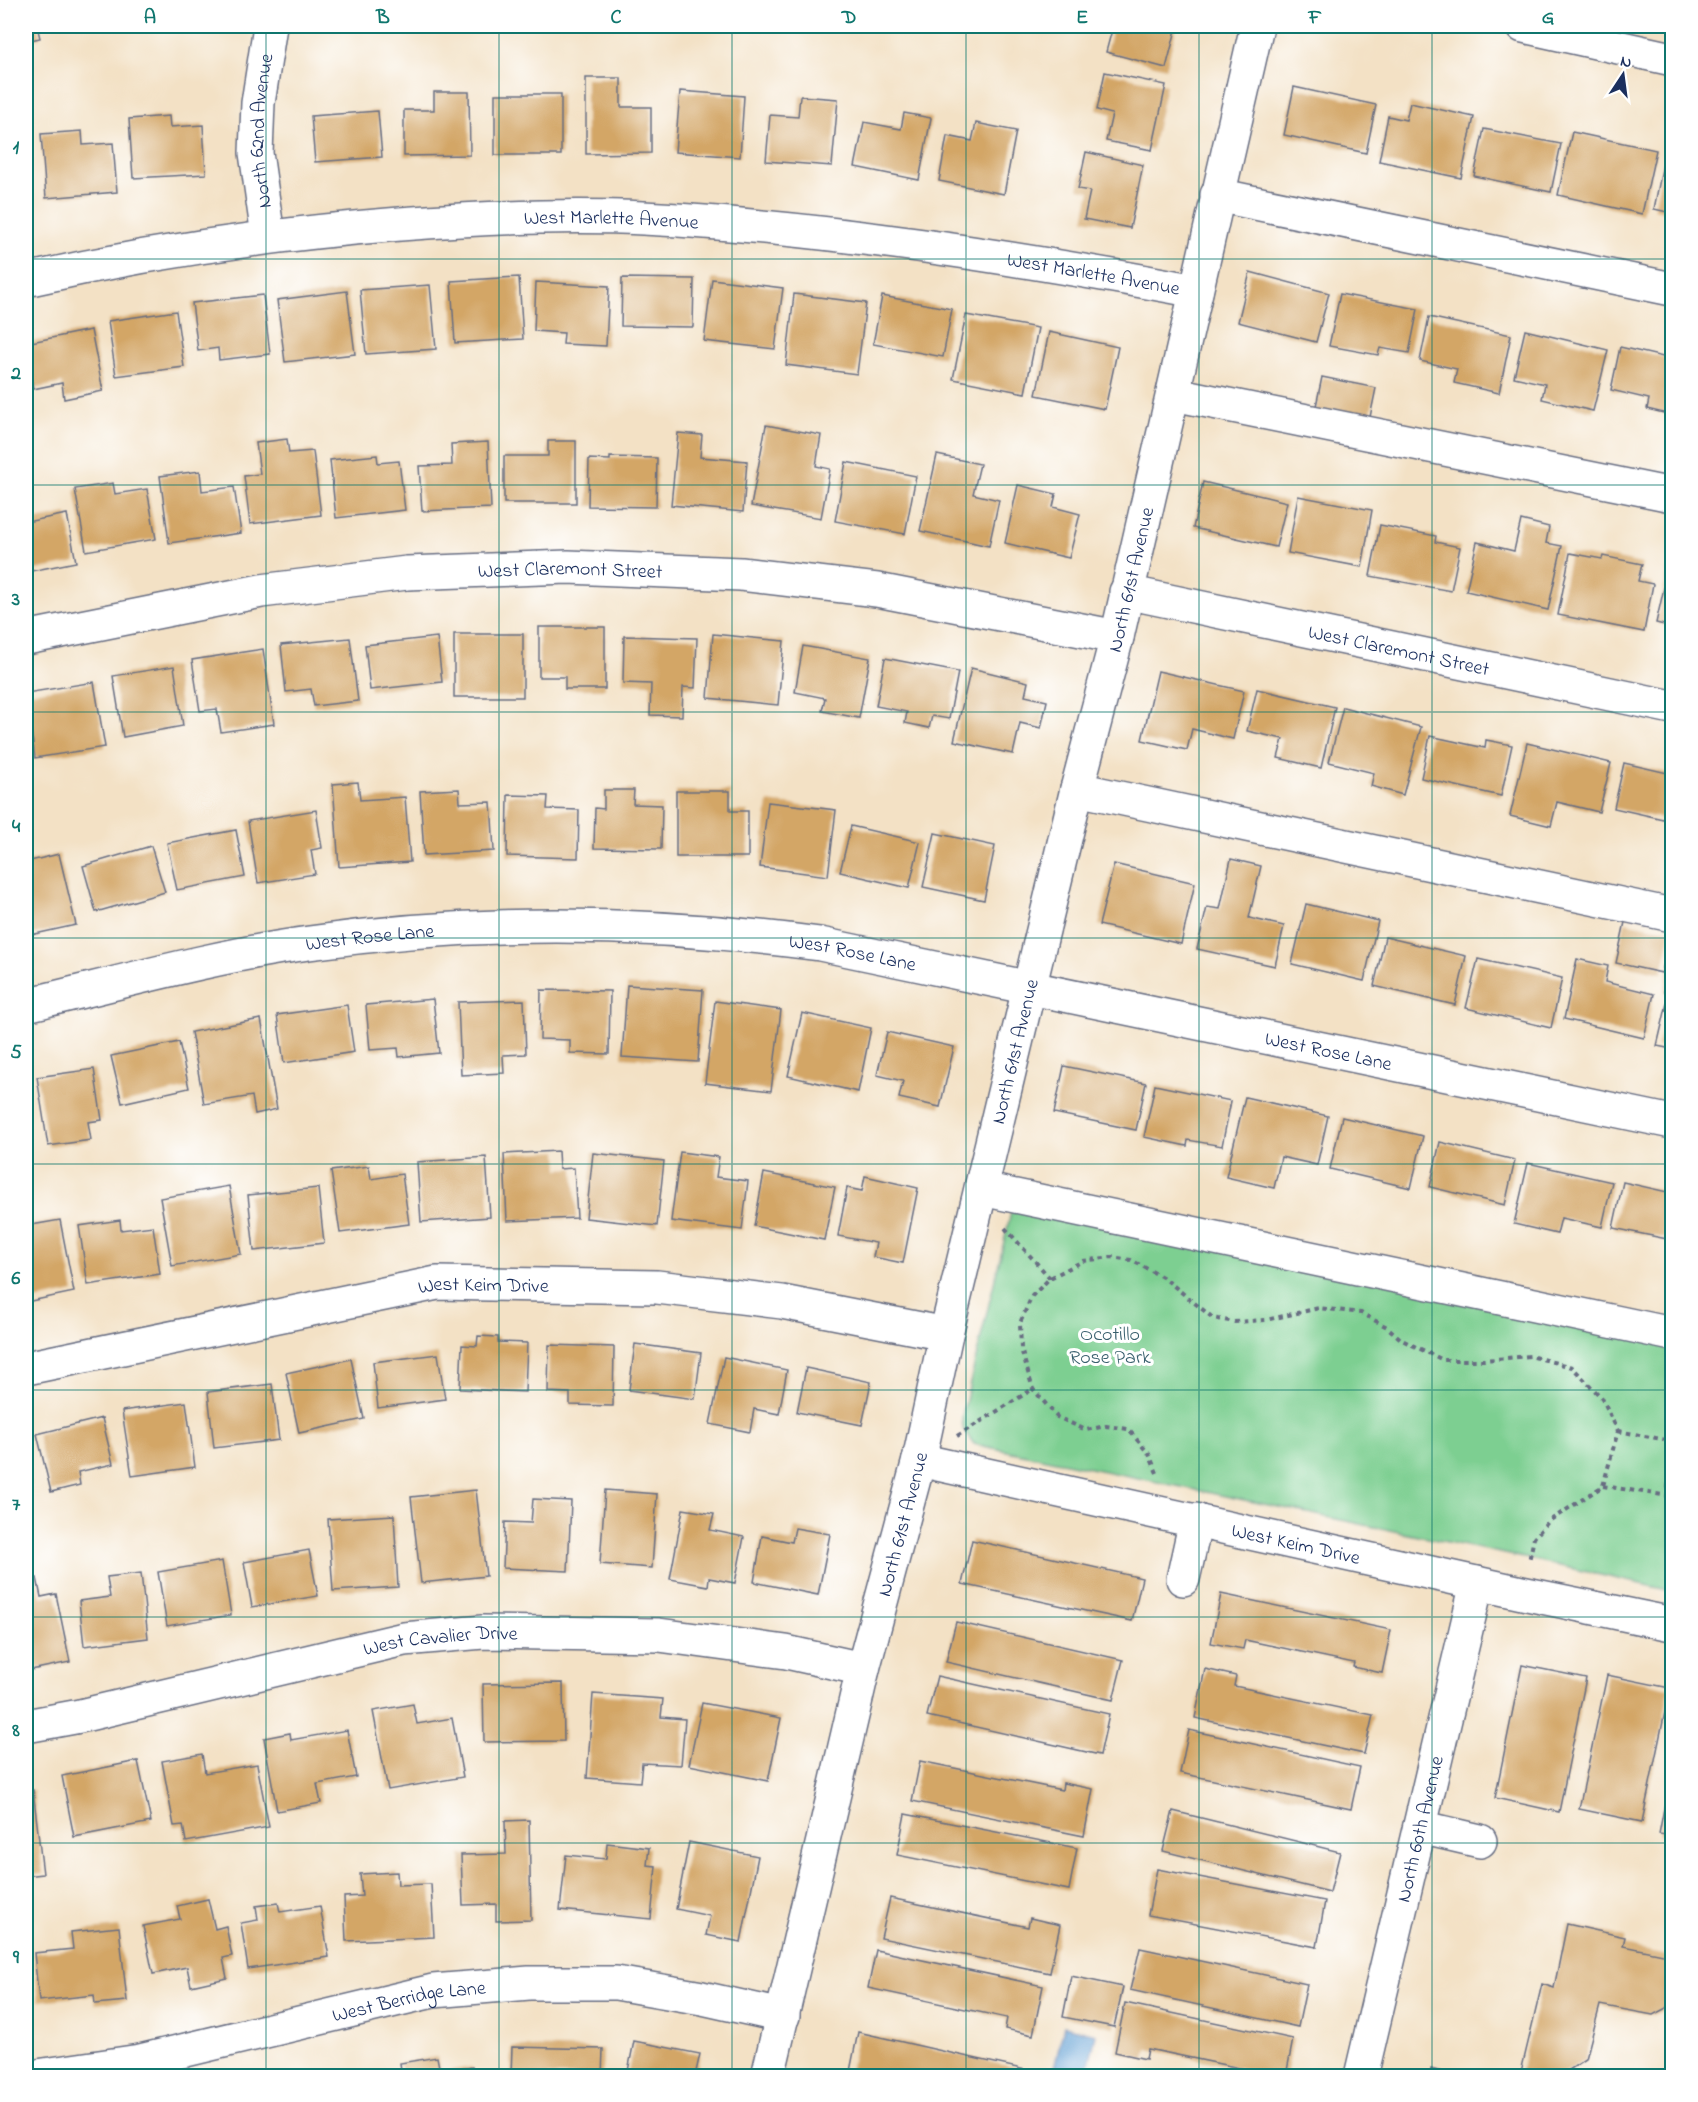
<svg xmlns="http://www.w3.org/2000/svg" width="1698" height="2102" font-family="'Indie Flower',sans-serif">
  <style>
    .green { fill: #7dcf91; stroke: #4c7f78; stroke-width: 1.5 }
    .water { fill: #619fd2; stroke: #3e6798; stroke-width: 1.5 }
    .building { fill: #d3a666 }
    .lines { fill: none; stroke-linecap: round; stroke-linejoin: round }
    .minor-casing { stroke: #676d82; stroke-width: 36 }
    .path { stroke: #676d82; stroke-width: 4; stroke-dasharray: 4.5 4.5; stroke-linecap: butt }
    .minor { stroke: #fff; stroke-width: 33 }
    .grid { fill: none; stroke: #0f766e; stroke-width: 1.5; stroke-opacity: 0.55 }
    .labels { text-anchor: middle; stroke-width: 6; stroke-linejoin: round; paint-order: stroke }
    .street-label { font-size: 20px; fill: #1b2f5e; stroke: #fff }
    .park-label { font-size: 20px; fill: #385f6d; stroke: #fff }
    .neatline { fill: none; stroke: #0f766e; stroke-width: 2 }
    .grid-label { font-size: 20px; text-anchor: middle; font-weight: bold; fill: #0f766e }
  </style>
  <rect width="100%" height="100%" fill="#fff"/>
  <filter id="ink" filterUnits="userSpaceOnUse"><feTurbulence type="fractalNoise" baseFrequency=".0167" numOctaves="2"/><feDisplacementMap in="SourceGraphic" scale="12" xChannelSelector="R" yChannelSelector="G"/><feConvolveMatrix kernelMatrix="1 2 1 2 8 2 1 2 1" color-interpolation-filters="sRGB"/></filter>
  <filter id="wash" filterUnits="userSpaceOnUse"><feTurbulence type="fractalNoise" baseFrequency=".008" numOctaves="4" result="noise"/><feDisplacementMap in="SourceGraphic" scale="24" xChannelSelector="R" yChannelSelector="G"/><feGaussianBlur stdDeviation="1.35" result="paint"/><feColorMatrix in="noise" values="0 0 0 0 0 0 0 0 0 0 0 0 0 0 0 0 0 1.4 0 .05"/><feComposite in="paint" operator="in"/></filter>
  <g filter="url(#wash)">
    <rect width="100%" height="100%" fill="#f3e1c5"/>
    <!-- green -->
    <path class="green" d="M1015,1196L1672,1334V1591L1529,1559L974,1444L963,1429L962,1416Z"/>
    <!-- water -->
    <path class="water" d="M1064,2026L1096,2034L1086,2076H1052Z"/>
    <g id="blocks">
      <!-- building -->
      <path class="building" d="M26,26H37L40,38L26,41Z
        M1113,26H1177L1166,68L1106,52Z
        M1105,72L1166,85L1152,150L1106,141L1112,114L1097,110Z
        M586,78H621V107H651V153L586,154Z
        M1294,87L1376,105L1366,153L1284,135Z
        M680,91L744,96L740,157L675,152Z
        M434,92H469L470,155L404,156V110H434Z
        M495,94H561V155H495Z
        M800,96L838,99L832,166L766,161L770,115L798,117Z
        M1410,103L1474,117L1461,178L1379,161L1388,116L1406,120Z
        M378,111L382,157L315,162L311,116Z
        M904,113L931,118L919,180L855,167L864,122L901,129Z
        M169,116L170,127L203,125L206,174L133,178L129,119Z
        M976,123L1016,131L1004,194L939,181L947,136L972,141Z
        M1484,129L1561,144L1551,192L1474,176Z
        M82,131L83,145L113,143L117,192L46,198L41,134Z
        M1572,132L1656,150L1642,214L1558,195Z
        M1086,152L1143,165L1130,228L1084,219L1090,191L1078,189Z
        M26,160L34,205L26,206Z
        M1663,164L1672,166V213L1654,209Z
        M1250,272L1329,293L1316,342L1238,322Z
        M519,277L523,339L455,343L451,281Z
        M622,278L694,279L693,327L621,326Z
        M712,279L783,288L775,349L704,341Z
        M536,282L609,286L606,346L563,344L564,333L534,331Z
        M430,285L436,349L366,354L360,290Z
        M347,291L355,354L285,362L277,300Z
        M794,294L866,303L857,374L786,365Z
        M1340,294L1418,309L1409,353L1380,348L1378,355L1329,346Z
        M263,295L270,354L219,360L218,348L198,351L192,303Z
        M882,296L952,309L943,357L873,344Z
        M176,311L184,367L116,376L108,321Z
        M966,315L1038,328L1025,393L953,379Z
        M1429,317L1511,335L1499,393L1454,383L1457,369L1420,361Z
        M91,330L103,391L64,399L62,383L33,389L26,343Z
        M1525,330L1608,350L1593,411L1542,399L1545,384L1514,377Z
        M1049,332L1118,347L1105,409L1036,395Z
        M1620,347L1672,359V415L1647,409L1649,399L1611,390Z
        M1322,377L1376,388L1369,422L1315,411Z
        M766,425L821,435L816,466L830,469L821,518L751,506Z
        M678,433L702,435L700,457L747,461L743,512L671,505Z
        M287,439L289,453L313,451L321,515L250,524L244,476L260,474L256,443Z
        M548,441H576V503H504V456H548Z
        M488,442L491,508L422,511L419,466L452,465L451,444Z
        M377,455L378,463L399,461L405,510L336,518L330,460Z
        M937,455L980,464L973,494L999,500L989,546L920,531Z
        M610,457L657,458L656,507L588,506L589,459L610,460Z
        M846,462L916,476L905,534L835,521Z
        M200,471L202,491L234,487L241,533L169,543L160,476Z
        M1203,482L1287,502L1276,547L1193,528Z
        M113,483L115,494L147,489L156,539L86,551L75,489Z
        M1018,485L1056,494L1053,507L1080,514L1069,558L1005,543Z
        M1298,496L1372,510L1362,567L1288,553Z
        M67,514L76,562L26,572V522Z
        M1521,520L1549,527L1546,543L1562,546L1548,610L1466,591L1477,542L1514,551Z
        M1380,525L1436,536L1435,542L1460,547L1451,591L1370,576Z
        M1570,553L1602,559L1603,556L1642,564L1638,581L1653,584L1644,632L1558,615Z
        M1669,566L1672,567V627L1656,623Z
        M539,627H605V689H565V677H539Z
        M454,634H523V697H454Z
        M713,634L784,641L778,705L708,698Z
        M624,636L697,638L695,688L683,687L682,716L650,715L651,684L623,683Z
        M437,637L442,682L370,690L365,645Z
        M350,638L358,701L314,706L311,689L286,692L281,645Z
        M803,646L870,658L859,718L822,711L825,698L795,692Z
        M263,649L274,724L221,732L217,709L200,711L192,660Z
        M885,658L958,672L949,719L932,716L929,728L905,723L907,712L876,706Z
        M174,666L183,726L123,737L113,676Z
        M971,668L1028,682L1025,696L1047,701L1041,728L1020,723L1013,754L954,741Z
        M1158,671L1244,691L1233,739L1192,729L1187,750L1142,740Z
        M94,682L105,747L35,758L26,693Z
        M1257,689L1335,707L1321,768L1278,758L1283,739L1247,731Z
        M1343,707L1421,727L1403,795L1371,786L1374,773L1329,762Z
        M1430,736L1485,748L1486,740L1512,745L1501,796L1421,778Z
        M1527,743L1611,763L1599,812L1557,802L1551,826L1510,816Z
        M1624,763L1672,774V821L1614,808Z
        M358,782L360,800L405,797L410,862L339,867L333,784Z
        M459,789L460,803L491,802L494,851L424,855L420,791Z
        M604,790H634L633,804L662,805L661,849L594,848L595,808L604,809Z
        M676,791H730V811H748V857H676Z
        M508,795L548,796L547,809L579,810L578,858L507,856Z
        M768,802L836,810L828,876L760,867Z
        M316,810L322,848L311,850L315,874L258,883L248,821Z
        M851,826L920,842L909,888L840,872Z
        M236,830L245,877L177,890L167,843Z
        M935,833L995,846L984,900L923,887Z
        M151,846L165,892L96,912L83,866Z
        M59,854L76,925L26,936V862Z
        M1231,859L1261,866L1249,918L1284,926L1275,966L1197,949L1207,907L1220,909Z
        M1114,864L1195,883L1181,944L1099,925Z
        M1306,904L1378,921L1364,981L1292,964Z
        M1625,922L1671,931L1662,973L1616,963Z
        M1385,937L1466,956L1455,1005L1374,986Z
        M1672,956V994L1664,992Z
        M1478,959L1562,978L1551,1028L1466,1008Z
        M1577,959L1608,966L1605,982L1654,994L1644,1038L1564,1019Z
        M627,985L703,990L698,1062L622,1057Z
        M541,990L610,991L609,1054L570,1053V1040L540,1039Z
        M433,999L439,1053L399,1057L398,1048L370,1050L366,1005Z
        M1668,999L1672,1000V1049L1657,1046Z
        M524,1000L526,1054L503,1055L504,1073L461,1075L458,1002Z
        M715,1001L781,1010L771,1091L705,1083Z
        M347,1005L354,1052L284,1063L277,1015Z
        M802,1013L871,1028L858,1092L788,1076Z
        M261,1019L277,1109L255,1114L252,1096L204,1104L191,1032Z
        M887,1032L954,1047L940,1107L899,1098L903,1081L877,1075Z
        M179,1042L189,1088L122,1103L111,1056Z
        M1064,1066L1146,1083L1136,1130L1054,1113Z
        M94,1069L102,1120L88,1122L91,1140L48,1146L37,1077Z
        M1155,1085L1231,1101L1222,1146L1188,1140L1187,1146L1144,1137Z
        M1245,1097L1328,1116L1317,1165L1281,1157L1274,1188L1226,1177Z
        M1342,1117L1423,1136L1411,1188L1330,1169Z
        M1440,1142L1515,1160L1505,1205L1430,1187Z
        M558,1151L559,1169L574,1168L577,1218L507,1221L504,1154Z
        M680,1152L719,1157L716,1177L748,1181L742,1230L671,1221Z
        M593,1153L664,1161L657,1226L586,1218Z
        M486,1157L490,1217L421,1222L417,1162Z
        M1528,1163L1612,1182L1602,1227L1561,1218L1557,1234L1514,1224Z
        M369,1166L371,1179L402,1174L409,1224L340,1233L331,1171Z
        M764,1173L835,1187L824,1240L754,1226Z
        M865,1176L918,1188L903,1263L873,1257L876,1243L838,1236L847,1188L862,1191Z
        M1623,1182L1672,1193V1240L1613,1228Z
        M229,1186L241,1254L172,1266L160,1198Z
        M318,1188L324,1243L254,1251L248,1195Z
        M60,1220L74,1292L26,1302V1226Z
        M120,1220L121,1230L153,1226L160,1274L88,1285L79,1226Z
        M478,1336L498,1337V1342L527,1343L525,1392L460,1389L462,1345L477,1346Z
        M635,1344L701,1353L695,1399L629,1390Z
        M549,1345L614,1347L613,1406L570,1405V1393L548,1392Z
        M438,1354L445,1399L378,1408L373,1362Z
        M724,1357L787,1370L779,1414L754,1409L750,1432L710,1424Z
        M351,1359L364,1419L299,1433L286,1373Z
        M806,1368L871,1382L862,1425L797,1412Z
        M272,1384L279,1440L214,1448L208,1392Z
        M186,1402L195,1467L132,1476L122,1411Z
        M102,1418L113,1464L78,1472L80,1485L51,1492L37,1434Z
        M476,1490L486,1576L421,1583L411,1497Z
        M605,1490L657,1494L652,1568L600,1564Z
        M533,1499L571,1501L568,1571L503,1568L505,1522L531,1523Z
        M683,1509L714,1514L710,1530L744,1537L735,1583L709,1578L708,1586L670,1579Z
        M394,1515L398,1587L333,1591L328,1519Z
        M795,1528L830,1534L818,1595L754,1582L762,1536L792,1542Z
        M972,1540L1142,1578L1132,1621L962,1584Z
        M309,1550L318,1596L252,1607L244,1562Z
        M222,1561L231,1615L167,1626L158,1572Z
        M141,1573L148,1638L84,1646L79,1601L110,1597L107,1577Z
        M37,1578L41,1597L56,1594L70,1662L26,1671V1581Z
        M1221,1594L1391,1630L1382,1673L1353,1667L1354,1663L1245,1640L1243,1649L1211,1643Z
        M956,1622L1123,1660L1113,1700L946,1662Z
        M1522,1665L1586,1678L1559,1812L1495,1798Z
        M1205,1669L1236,1676L1234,1686L1373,1715L1364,1754L1195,1718Z
        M1607,1675L1670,1688L1642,1822L1579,1809Z
        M937,1676L1109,1714L1100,1755L927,1716Z
        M563,1683L564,1741L484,1742L483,1684Z
        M593,1694L663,1699L661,1717L685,1719L681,1765L642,1763L640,1782L587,1778Z
        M702,1703L781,1718L768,1781L689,1765Z
        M413,1704L417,1724L452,1718L463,1777L388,1790L373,1711Z
        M347,1730L356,1777L317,1784L321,1803L277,1811L264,1738L290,1733L291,1740Z
        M1189,1730L1360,1767L1351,1809L1180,1773Z
        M202,1754L205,1773L257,1764L269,1827L186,1842L183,1825L174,1826L162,1761Z
        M138,1761L151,1822L74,1837L62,1776Z
        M920,1761L1062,1790L1063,1783L1093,1789L1084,1836L912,1801Z
        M1671,1772H1672V1836L1659,1834Z
        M33,1790L43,1874L26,1876V1791Z
        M1173,1811L1340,1852L1330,1892L1163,1851Z
        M905,1814L1077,1848L1069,1890L897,1855Z
        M529,1820L531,1920L496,1921V1904L463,1905L461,1855L506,1854L505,1821Z
        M689,1842L758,1856L741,1942L706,1935L710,1916L676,1909Z
        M607,1843L649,1848L647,1865L656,1866L651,1919L560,1910L566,1855L606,1859Z
        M1157,1869L1325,1901L1317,1947L1148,1915Z
        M397,1872L398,1885L431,1884L434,1937L346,1941L344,1897L362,1896L360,1874Z
        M890,1898L1028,1927L1030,1918L1060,1925L1050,1973L881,1938Z
        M208,1899L215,1929L226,1926L232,1956L223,1958L227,1978L191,1986L187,1967L153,1974L143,1926L180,1919L177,1906Z
        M278,1903L280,1912L320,1906L329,1957L248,1969L241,1923L258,1920L256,1906Z
        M1567,1924L1625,1937L1623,1946L1672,1956V2005L1653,2015L1600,2005L1586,2059L1560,2076H1520L1542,1984L1554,1988Z
        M119,1927L127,2001L95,2004L94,1995L39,2001L34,1953L73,1949L71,1932Z
        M1140,1948L1307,1984L1298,2027L1130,1990Z
        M876,1950L1043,1986L1033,2035L1005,2029L1007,2018L868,1988Z
        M1071,1976L1123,1987L1114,2027L1063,2017Z
        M1125,2003L1293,2039L1286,2076H1278L1148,2049L1146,2059L1115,2052Z
        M858,2032L1026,2070L1024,2076H849Z
        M634,2041L700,2054L695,2076H627Z
        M512,2047L603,2049L602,2076H511Z
        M437,2057L440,2072L472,2067L474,2076H402L400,2063Z
        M1431,2069L1457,2076H1429Z"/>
    </g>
  </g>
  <g filter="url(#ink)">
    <use href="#blocks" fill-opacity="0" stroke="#676d82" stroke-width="1.5"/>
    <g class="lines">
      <defs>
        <g id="minor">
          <path d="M1523,26L1672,59"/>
          <path d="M1217,195L1672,289"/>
          <path id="s1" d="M268,236L256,153L258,103L270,26"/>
          <path id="s2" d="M26,280C149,252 274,234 400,224C481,218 562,214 643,218C829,228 1013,257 1196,291"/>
          <path d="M1174,394L1672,495"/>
          <path id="s3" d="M1126,592L1672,707"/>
          <path id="s4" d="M26,638L261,591L407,573L568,567L741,574L877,590L1117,637"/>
          <path d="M1077,789L1672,915"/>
          <path id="s5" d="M26,1005C119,983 214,956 309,943C480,919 649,921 820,944L1672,1122"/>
          <path d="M982,1189L1672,1334"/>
          <path id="s6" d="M26,1368L437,1283L657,1287L782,1302L946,1334"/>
          <path id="s7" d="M919,1460L1522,1593L1672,1624"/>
          <path d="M1183,1579L1196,1520"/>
          <path id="s8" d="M26,1726L80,1716L404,1639L483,1632L659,1635L786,1652L863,1669"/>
          <path d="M1420,1827L1480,1841"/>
          <path id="s9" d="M37,2076L140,2061L433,1991L529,1983H616L702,1998L783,2016"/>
          <path id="s10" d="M768,2076L863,1669L919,1460L946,1334L1077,789L1117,637L1257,26"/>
          <path id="s11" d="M1361,2076L1477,1583"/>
        </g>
      </defs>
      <!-- minor casing -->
      <use href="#minor" class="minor-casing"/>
      <!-- path -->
      <path class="path" d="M1005,1228L1050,1278
        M1618,1431L1672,1441
        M957,1436L1033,1389
        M1672,1466L1668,1487L1672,1512
        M1157,1473L1149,1454L1128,1429L1106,1426L1086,1430L1057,1417L1033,1389L1021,1349L1020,1323L1032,1296L1050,1278L1083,1261L1111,1257L1131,1260L1164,1278L1213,1318L1234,1322L1266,1320L1319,1308L1361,1313L1387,1327L1402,1340L1443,1360H1484L1530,1356L1572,1367L1602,1398L1618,1431L1603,1486L1549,1521L1534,1538L1529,1561
        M1603,1486L1669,1496"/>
      <!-- minor -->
      <use href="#minor" class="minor"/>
    </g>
  </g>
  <!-- grid -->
  <path class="grid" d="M266,26V2076M499,26V2076M732,26V2076M966,26V2076M1199,26V2076M1432,26V2076M26,259H1672M26,485H1672M26,712H1672M26,938H1672M26,1164H1672M26,1390H1672M26,1617H1672M26,1843H1672"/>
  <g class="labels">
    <!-- street labels -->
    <g class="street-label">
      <text dy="7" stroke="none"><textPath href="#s1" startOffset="106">North 62nd Avenue</textPath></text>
      <text dy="7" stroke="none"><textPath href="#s2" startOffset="590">West Marlette Avenue</textPath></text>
      <text dy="7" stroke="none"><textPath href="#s2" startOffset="1076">West Marlette Avenue</textPath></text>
      <text dy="7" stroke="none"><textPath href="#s4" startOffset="550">West Claremont Street</textPath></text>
      <text dy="7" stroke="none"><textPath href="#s10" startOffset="1540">North 61st Avenue</textPath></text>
      <text dy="7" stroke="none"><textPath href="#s3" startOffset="279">West Claremont Street</textPath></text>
      <text dy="7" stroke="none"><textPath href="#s5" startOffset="351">West Rose Lane</textPath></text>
      <text dy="7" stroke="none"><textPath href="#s5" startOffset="836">West Rose Lane</textPath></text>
      <text dy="7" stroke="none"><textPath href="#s5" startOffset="1322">West Rose Lane</textPath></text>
      <text dy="7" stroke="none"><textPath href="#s10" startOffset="1054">North 61st Avenue</textPath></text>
      <text dy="7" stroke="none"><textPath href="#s6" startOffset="466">West Keim Drive</textPath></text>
      <text dy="7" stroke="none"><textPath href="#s10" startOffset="568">North 61st Avenue</textPath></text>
      <text dy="7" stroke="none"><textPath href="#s7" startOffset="386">West Keim Drive</textPath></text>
      <text dy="7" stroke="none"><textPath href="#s8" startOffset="424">West Cavalier Drive</textPath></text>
      <text dy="7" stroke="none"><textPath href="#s11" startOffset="254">North 60th Avenue</textPath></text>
      <text dy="7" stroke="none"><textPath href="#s9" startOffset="380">West Berridge Lane</textPath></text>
    </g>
    <!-- park labels -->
    <g class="park-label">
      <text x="1110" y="1340">Ocotillo<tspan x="1110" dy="23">Rose Park</tspan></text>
    </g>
  </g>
  <!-- margin -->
  <rect width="1698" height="2102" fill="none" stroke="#fff" stroke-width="66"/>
  <!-- north arrow -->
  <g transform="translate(1623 75) rotate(13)" stroke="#ffffff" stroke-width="4.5" paint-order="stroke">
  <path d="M0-4.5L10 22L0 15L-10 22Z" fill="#1b2f5e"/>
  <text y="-9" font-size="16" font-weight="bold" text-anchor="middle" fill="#1b2f5e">N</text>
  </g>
  <rect x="33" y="33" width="1632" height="2036" class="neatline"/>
  <g class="grid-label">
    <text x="150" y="23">A</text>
    <text x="383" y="23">B</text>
    <text x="616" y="23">C</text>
    <text x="849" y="23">D</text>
    <text x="1082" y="23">E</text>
    <text x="1315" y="23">F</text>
    <text x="1548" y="23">G</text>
    <text x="16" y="153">1</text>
    <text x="16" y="379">2</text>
    <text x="16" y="605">3</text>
    <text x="16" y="832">4</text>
    <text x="16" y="1058">5</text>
    <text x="16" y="1284">6</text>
    <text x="16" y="1510">7</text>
    <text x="16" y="1736">8</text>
    <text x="16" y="1963">9</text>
  </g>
</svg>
